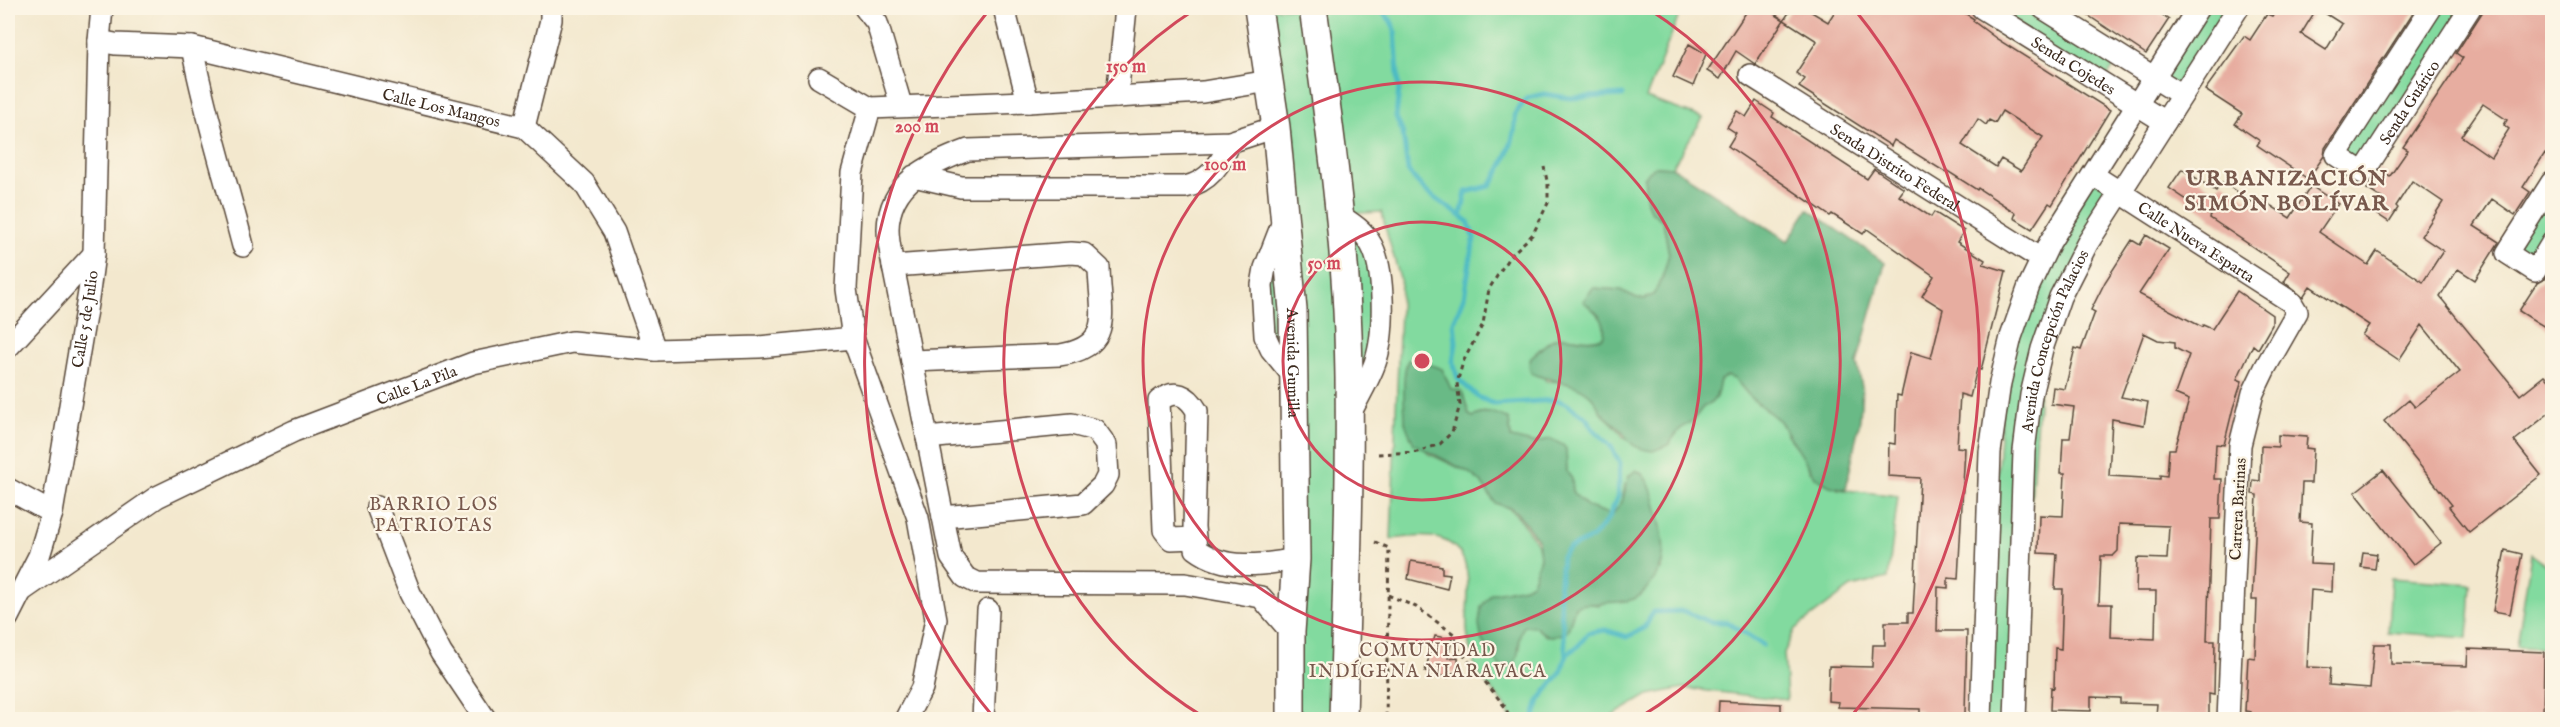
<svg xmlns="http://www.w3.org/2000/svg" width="2560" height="727" font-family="'IM FELL English',serif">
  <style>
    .green { fill: #82da9f; stroke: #5e825e; stroke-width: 1.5; fill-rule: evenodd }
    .forest { fill: #69ba86; stroke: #527252; stroke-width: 1.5 }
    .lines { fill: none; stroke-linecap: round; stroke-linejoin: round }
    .stream { stroke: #4cbac4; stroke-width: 5 }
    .building { fill: #e7ada0; fill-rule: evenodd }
    .minor-casing { stroke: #574638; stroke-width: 24 }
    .major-casing { stroke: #574638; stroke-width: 30 }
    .path { stroke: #574638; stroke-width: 3; stroke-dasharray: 4.5 4.5; stroke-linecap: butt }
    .minor { stroke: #fff; stroke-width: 21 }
    .major { stroke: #fff; stroke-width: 27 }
    .ring { fill: none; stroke: #d1495b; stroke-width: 3 }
    .labels { text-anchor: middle; stroke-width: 4.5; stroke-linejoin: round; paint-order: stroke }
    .street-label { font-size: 16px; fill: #3b2a1e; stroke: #fcf5e5 }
    .neighbourhood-label { font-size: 18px; letter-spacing: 1.5px; fill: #77584c; stroke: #fcf5e5 }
    .district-label { font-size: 22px; font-weight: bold; letter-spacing: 1.5px; fill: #77584c; stroke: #fcf5e5 }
    .centre { fill: #d1495b; stroke: #fcf5e5; stroke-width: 3 }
    .ring-label { font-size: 18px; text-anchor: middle; font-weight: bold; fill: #d1495b; stroke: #fcf5e5; stroke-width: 4.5; stroke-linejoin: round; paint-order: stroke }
  </style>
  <rect width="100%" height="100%" fill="#fcf5e5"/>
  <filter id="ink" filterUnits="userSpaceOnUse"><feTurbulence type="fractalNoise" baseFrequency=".0167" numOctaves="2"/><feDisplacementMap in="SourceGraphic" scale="12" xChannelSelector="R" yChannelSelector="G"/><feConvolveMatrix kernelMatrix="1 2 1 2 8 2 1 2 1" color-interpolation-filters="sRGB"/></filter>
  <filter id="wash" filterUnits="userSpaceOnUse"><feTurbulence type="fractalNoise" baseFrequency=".008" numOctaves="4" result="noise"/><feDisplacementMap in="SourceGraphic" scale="24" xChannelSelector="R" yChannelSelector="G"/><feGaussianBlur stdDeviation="1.35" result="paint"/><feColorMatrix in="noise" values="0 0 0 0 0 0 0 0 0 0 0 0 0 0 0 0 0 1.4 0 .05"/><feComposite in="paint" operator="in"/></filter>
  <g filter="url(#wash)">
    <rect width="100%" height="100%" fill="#f3e8ce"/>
    <!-- green -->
    <path class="green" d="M1258,8H1682L1646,98L1703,118L1672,167L1656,166L1644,177L1647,202L1650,210L1663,221L1669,254L1662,279L1653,295L1645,299L1637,298L1620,290L1593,288L1584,301C1595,312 1609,320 1603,337C1587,343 1575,336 1559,337C1550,338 1539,351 1532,357L1546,381C1562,381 1583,385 1594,399C1597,403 1598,408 1601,412C1609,421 1618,426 1623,437L1668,445L1679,430L1693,420L1703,407L1711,403L1716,397L1720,380L1727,376L1735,379L1751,398L1780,421L1788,436L1799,449L1810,471L1838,489L1898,496L1888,578L1851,587L1795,629L1784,653L1787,700L1683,688L1648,695L1607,719H1510C1508,699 1484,688 1477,670C1472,659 1468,642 1467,630C1465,598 1480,549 1437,538C1423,534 1405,538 1391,539L1401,284C1396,260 1386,236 1382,212L1339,214L1364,234L1382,307L1349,416L1343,719H1291L1295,399L1271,349L1262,285L1285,215ZM1417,360L1442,369L1451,390L1463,394L1469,415L1473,417L1484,412L1509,420L1511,438L1532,443L1551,439L1566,449L1567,472L1572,479L1573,493L1588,507L1612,515L1622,502L1625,484L1662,532V569L1599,605L1582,603L1575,607L1568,630L1546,636L1534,626H1524L1519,633L1520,650L1491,594L1525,587L1532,583C1542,554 1545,553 1526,528C1514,512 1515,509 1495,503L1481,482L1468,472L1429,454L1405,423Z
      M1982,8H2043L2121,56L2103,83Z
      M2198,8H2238L2182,95L2154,77Z
      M2431,8H2470L2363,173L2336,155Z
      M2093,175L2119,192L2042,349L2015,719L1981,720L2005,361Z
      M2552,182V243L2535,271L2507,253Z
      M2531,554L2552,569V719H2543L2545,648L2517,647Z
      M2391,578L2471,584L2468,638L2388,632Z"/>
    <!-- forest -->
    <path class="forest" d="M1656,166L1672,167L1788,241L1808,209L1885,263L1857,363L1862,387L1860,419L1846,489L1830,486L1816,478L1780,421L1751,398L1735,379L1727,376L1720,380L1716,397L1711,403L1703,407L1693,420L1679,430L1668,445L1653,451C1632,448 1631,444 1620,429C1615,423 1607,419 1602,413C1598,408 1596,402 1592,397C1576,380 1551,383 1531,373L1529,365L1531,357C1539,351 1550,338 1559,337C1575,336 1587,344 1603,337C1609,320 1595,312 1583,301L1593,288L1620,290L1637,298L1645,299L1653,295L1662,279L1669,254L1663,221L1650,210L1647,202L1644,177Z
      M1408,360H1417L1442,369L1451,389L1460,390L1463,394L1469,415L1473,417C1487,411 1496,411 1509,420L1511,438L1532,443L1551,439L1563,445L1566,449L1567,472L1572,479L1573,493L1588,507L1612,515L1622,502L1629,476L1636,470C1651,477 1654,500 1658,514C1665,543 1669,564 1648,587C1644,592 1640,597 1634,599C1626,602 1615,602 1606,603C1595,605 1585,602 1575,607L1568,630C1552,640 1547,637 1534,626H1524C1513,641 1527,666 1502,669L1482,641L1479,625L1481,607L1491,594L1525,587L1532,583L1540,558L1538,540L1517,513L1511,508L1495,503L1481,482L1468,472L1414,444C1411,437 1406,428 1405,421C1405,406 1401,374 1408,360Z"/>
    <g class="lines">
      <!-- stream -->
      <path class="stream" d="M1379,8L1391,21L1395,30L1399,89L1396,117L1403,134L1408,171L1425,191L1468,221L1474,238L1464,297L1454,322L1456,343L1453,362L1458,379L1478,397L1494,404L1557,400L1565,403L1588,419L1592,428L1610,445L1620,463L1618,495L1609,518L1592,538L1568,549L1562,556L1559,593L1566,655L1561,672L1539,700L1533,720
        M1461,216L1466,192L1490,186C1503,167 1517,139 1515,114L1527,98L1544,94L1570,98L1623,95
        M1566,655L1577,647L1588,633L1605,630L1627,637L1645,627L1653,612L1684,611L1710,622H1727L1763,645
        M2551,720L2552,675"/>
    </g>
    <g id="blocks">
      <!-- building -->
      <path class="building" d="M1749,8H1765L1784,20L1755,64L1736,51L1720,79L1707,71Z
        M1792,8H1805L1828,22L1837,8H1845L1854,13L1858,8H1957L1974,19L1973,21L1997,39L2110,110L2052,205L2049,203L2032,229L2014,218L2016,213L1978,188L1977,190L1946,170L1945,172L1894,140L1891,146L1799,87L1805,79L1796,73L1817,41L1784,20ZM2002,111L2043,137L2021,171L2001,159L1996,167L1962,145L1978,119L1986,125L1989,120L1995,123Z
        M2077,8H2152L2169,19L2146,54Z
        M2277,8H2416L2325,148L2324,156L2308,179L2257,145L2260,141L2235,124L2242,114L2205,90L2244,36L2250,40L2267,14L2272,16ZM2317,8L2342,24L2326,50L2301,34Z
        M2485,8H2553V157L2545,153L2523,187L2530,192L2515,215L2492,199L2474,226L2499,242L2475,280L2458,269L2440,297L2520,395L2544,376L2553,385V410L2514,441L2541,475L2469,532L2449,507L2452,505L2384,421L2409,400L2415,407L2460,372L2422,325L2399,360L2362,335L2369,325L2310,286L2303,297L2284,282L2290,272L2210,218L2211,216L2169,188L2182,169L2216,191L2222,182L2255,204L2259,198L2290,218L2311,186L2338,204L2319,232L2368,265L2377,251L2423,282L2443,251L2421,236L2443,202L2412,181L2396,206L2398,208L2389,222L2374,212L2383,199L2367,189L2380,170L2390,176L2408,150L2403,147L2463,58L2456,53ZM2483,104L2507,120L2504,125L2509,129L2491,157L2461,136Z
        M1689,44L1706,54L1693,86L1673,77Z
        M1756,101L1774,113L1772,117L1867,179L1874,169L1904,189L1899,196L1931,217L1934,212L1964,231L1957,242L1985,260L1983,264L2006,271L1981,370L1977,369L1970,397L1960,394L1957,447L1965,448L1958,579L1948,578V588L1938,587L1937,631H1967L1965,713L1959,720H1929V716H1920V709L1838,707L1839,702L1828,701L1829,666L1872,667L1873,645H1885V622H1908V613H1913L1920,478L1888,476L1889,443L1895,444L1897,395L1901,396L1911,352L1931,358L1943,309L1922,296L1934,276L1867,229L1863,234L1832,214L1830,216L1728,146L1736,133L1727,127L1737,111L1746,117Z
        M2146,235L2169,249L2139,294L2202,327L2203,325L2212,329L2237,291L2272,315V325L2258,349L2253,345L2237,379L2242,381L2233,408L2224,445L2216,444L2214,479H2222L2220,519H2211L2207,641H2215L2214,695L2209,694V717L2156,715L2157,704L2120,703V698L2091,697V711L2050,710L2051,687L2054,688L2055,648L2061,649L2063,589H2055L2057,554L2038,553L2039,515L2063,516L2065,473H2061L2063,438H2070L2074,407L2051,404L2053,387L2065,389L2075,348L2081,350L2095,312L2091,310L2105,282L2132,240L2140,245ZM2144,333L2158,340L2175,342V348L2189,355L2175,394L2189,400L2175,449H2169L2167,476L2160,475V479L2109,476L2112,419L2144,425L2148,402L2121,397ZM2119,524L2169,526L2167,559L2137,558L2136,591H2156L2155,639L2111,637L2112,604H2099L2101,556H2113L2118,551Z
        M2553,267V332L2519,311L2537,283L2546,278Z
        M2278,435L2307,437L2306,448L2313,449L2311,483H2302L2300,522L2312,523L2310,564L2333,565L2332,592L2311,590L2307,667L2330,668L2329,685L2370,688L2374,644H2391V664L2467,666L2468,649L2544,652L2543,720H2251V712L2245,711L2248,657L2255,658L2257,600H2252L2257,495L2252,494L2253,480L2260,481L2261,446L2278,447Z
        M2383,470L2441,543L2413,565L2355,492Z
        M2505,550L2522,554L2510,614L2493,611Z
        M2363,552L2377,554L2375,569L2361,567Z
        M1411,561L1442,566V573L1450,574L1447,589L1408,579Z
        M1435,636L1452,639L1448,658L1458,657L1459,673H1447L1448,678L1425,671Z
        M1719,701L1781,704V720H1718Z"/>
    </g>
  </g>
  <g filter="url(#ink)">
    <use href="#blocks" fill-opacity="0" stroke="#574638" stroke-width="1.5"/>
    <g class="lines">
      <defs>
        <g id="minor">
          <path d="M865,8L877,23L901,105"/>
          <path d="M1004,8L1028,102"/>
          <path id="s1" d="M1982,8L2165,122"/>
          <path d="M2043,8L2182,95"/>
          <path id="s2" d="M2431,8L2336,155L2363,173L2470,8"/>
          <path id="s3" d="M99,41L115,44L192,47L524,127L584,183L614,232L655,350"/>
          <path d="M192,47C205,115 226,180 243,246"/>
          <path id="s4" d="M1750,75L2041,259"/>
          <path d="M819,78L870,108L1028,102L1203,92L1269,81"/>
          <path d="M1117,97L1126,8"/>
          <path d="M870,108L852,173L846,289L853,338L918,518L936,619L922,688L905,720"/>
          <path d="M524,127L551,20V8"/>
          <path d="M1276,127L1230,142L968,150C930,164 889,182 888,229C888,241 891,254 893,266L951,557L965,577L977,583L1185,584L1261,597L1291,632"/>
          <path id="s5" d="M2093,175L2291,302L2297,312L2265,368L2253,393L2240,445L2228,720"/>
          <path d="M914,176L961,187H1185C1209,182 1221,164 1230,142"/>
          <path d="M2552,182L2507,253L2535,271L2552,243"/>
          <path d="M1338,214C1349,222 1362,229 1369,241C1386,266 1385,335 1375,363C1369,380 1359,396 1351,412"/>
          <path d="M1284,219L1265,268L1262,285L1265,336L1271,349L1295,378"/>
          <path d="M893,266L1071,253L1084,254L1099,268C1100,313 1115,346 1060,355L912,361"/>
          <path d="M8,347L94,254"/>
          <path d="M927,438L1072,424L1095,430L1106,445L1108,475L1103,485L1083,504L943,517"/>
          <path d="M8,489L52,513"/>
          <path d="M377,507L410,593L441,653L486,720"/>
          <path d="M1195,538L1171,539L1164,530L1159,401C1175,388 1188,395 1197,411L1194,527L1196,549C1225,571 1263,565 1296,559"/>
          <path id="s6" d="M23,590L157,497L294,431L473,363L572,342L655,350L759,347L853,338"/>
          <path id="s7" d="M8,617L39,556L52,513L89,292L94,254L99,41L102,8"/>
          <path d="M983,720L988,610"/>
          <path d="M1981,720L1990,452L2000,383L2011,337L2029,286L2050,242L2198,8"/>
          <path id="s8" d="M2015,720L2024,451L2031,395L2042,349L2060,297L2087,244L2238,8"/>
        </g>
        <g id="major">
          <path id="s9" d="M1258,8L1276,127L1293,310L1296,559L1291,632V720"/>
          <path d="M1313,8C1328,115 1344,224 1348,333C1352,462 1346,591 1343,720"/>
        </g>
      </defs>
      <!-- minor casing -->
      <use href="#minor" class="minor-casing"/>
      <!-- major casing -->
      <use href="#major" class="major-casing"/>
      <!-- path -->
      <path class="path" d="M1378,454L1417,452L1440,444L1452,432L1460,405L1457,383L1463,362L1483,324L1489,289L1509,257L1533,234L1548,203V185L1544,167
        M1375,542L1389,548L1386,720
        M1388,595L1416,607L1454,634L1458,648L1506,708L1510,720"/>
      <!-- minor -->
      <use href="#minor" class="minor"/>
      <!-- major -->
      <use href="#major" class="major"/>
    </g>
  </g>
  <!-- distance rings -->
  <g class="ring">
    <circle cx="1422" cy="361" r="139"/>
    <circle cx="1422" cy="361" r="279"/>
    <path d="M1207 719A418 418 0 0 1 1197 8M1647 8A418 418 0 0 1 1637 719"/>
    <path d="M995 719A557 557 0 0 1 989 10M1855 10A557 557 0 0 1 1849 719"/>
  </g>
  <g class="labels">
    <!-- street labels -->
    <g class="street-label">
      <text dy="6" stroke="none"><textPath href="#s1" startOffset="108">Senda Cojedes</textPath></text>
      <text dy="6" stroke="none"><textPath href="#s2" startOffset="292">Senda Guárico</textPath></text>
      <text dy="6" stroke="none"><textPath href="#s3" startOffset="350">Calle Los Mangos</textPath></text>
      <text dy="6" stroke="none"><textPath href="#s4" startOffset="172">Senda Distrito Federal</textPath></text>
      <text dy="6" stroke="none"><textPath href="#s5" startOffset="123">Calle Nueva Esparta</textPath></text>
      <text dy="6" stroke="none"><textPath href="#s7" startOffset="310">Calle 5 de Julio</textPath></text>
      <text dy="6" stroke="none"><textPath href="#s8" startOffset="384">Avenida Concepción Palacios</textPath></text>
      <text dy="6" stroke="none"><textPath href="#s9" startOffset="357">Avenida Gumilla</textPath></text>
      <text dy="6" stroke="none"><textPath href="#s6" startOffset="446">Calle La Pila</textPath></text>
      <text transform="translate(2237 509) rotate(-87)" y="6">Carrera Barinas</text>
    </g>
    <!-- neighbourhood labels -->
    <g class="neighbourhood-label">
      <text x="434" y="510">BARRIO LOS<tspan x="434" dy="21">PATRIOTAS</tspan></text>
      <text x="1428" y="656">COMUNIDAD<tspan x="1428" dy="21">INDÍGENA NIARAVACA</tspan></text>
    </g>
    <!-- district labels -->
    <g class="district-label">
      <text x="2287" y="185">URBANIZACIÓN<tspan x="2287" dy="25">SIMÓN BOLÍVAR</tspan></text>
    </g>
  </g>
  <circle cx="1422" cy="361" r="9" class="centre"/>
  <g class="ring-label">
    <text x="1126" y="72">150 m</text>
    <text x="917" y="132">200 m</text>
    <text x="1225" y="170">100 m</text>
    <text x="1324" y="269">50 m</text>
  </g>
  <!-- margin -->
  <rect width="2560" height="727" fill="none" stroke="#fcf5e5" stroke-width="30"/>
</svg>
